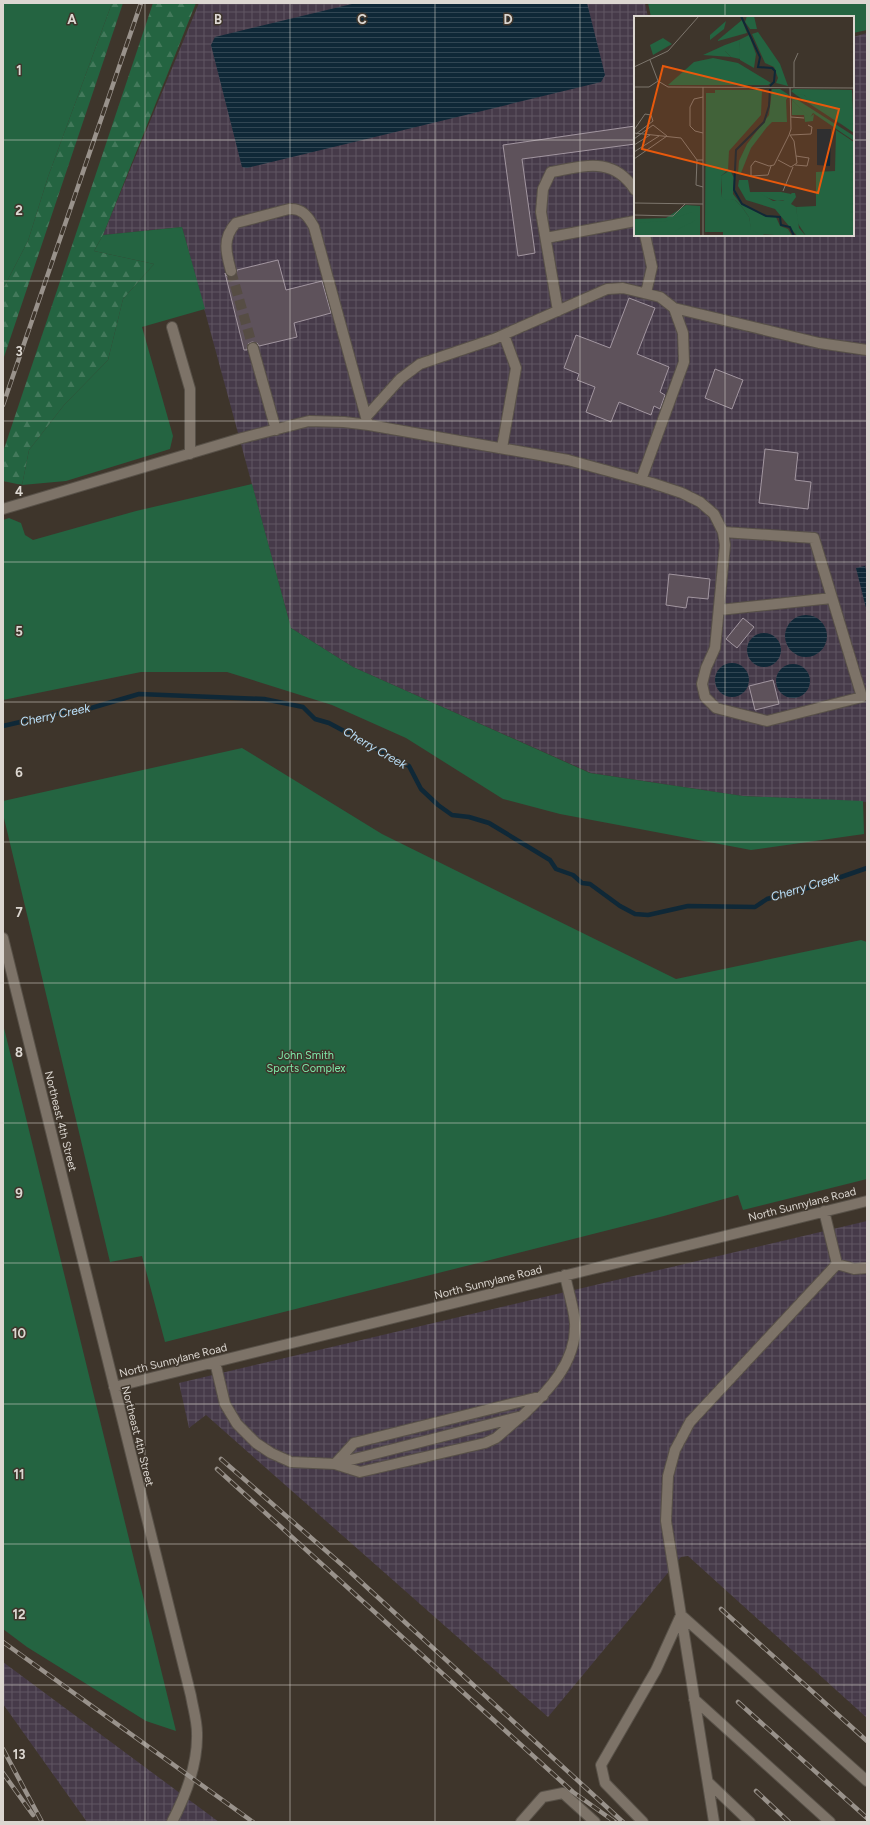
<svg xmlns="http://www.w3.org/2000/svg" width="870" height="1825" font-family="Figtree,sans-serif">
  <style>
    .industrial { fill: url(#industrial-grid) }
    .green { fill: #246441 }
    .forest { fill: url(#forest-firs) }
    .water { fill: url(#water-rules) }
    .lines { fill: none; stroke-linecap: round; stroke-linejoin: round }
    .stream { stroke: #0f2837; stroke-width: 4.5 }
    .building { fill: #5e525b; stroke: #a296a0 }
    .minor-tunnel { stroke: #564d44; stroke-width: 10; stroke-dasharray: 10 5; stroke-linecap: butt }
    .minor-casing { stroke: #585148; stroke-width: 12 }
    .minor { stroke: #7d7368; stroke-width: 10 }
    .rail-casing { stroke: #99928b; stroke-width: 4.5 }
    .rail { stroke: #3e352b; stroke-width: 3; stroke-dasharray: 9; stroke-linecap: butt }
    .grid { fill: none; stroke: #dcd7d1; stroke-width: 1; stroke-opacity: 0.55 }
    .labels { text-anchor: middle; stroke-width: 3; stroke-linejoin: round; paint-order: stroke }
    .park-label { font-size: 11px; fill: #7feaaa; stroke: #3e352b }
    .street-label { font-size: 11px; fill: #dcd7d1; stroke: #3e352b }
    .water-label { font-size: 12px; font-style: italic; fill: #bbe1fb; stroke: #3e352b }
    .inset-river { fill: none; stroke: #0f2837; stroke-width: 2 }
    .inset-road { fill: none; stroke: #7d766d; stroke-width: 1 }
    .view { fill: #e8590c; fill-opacity: 0.15; stroke: #e8590c; stroke-width: 2 }
    .inset-edge { fill: none; stroke: #dcd7d1; stroke-width: 2 }
    .grid-label { font-size: 13px; text-anchor: middle; font-weight: bold; fill: #dcd7d1; stroke: #3e352b; stroke-width: 3; stroke-linejoin: round; paint-order: stroke }
  </style>
  <defs>
    <pattern id="industrial-grid" width="8" height="8" patternUnits="userSpaceOnUse"><rect width="8" height="8" fill="#463a49"/><path d="M0 4h8M4 0v8" fill="none" stroke="#605662"/></pattern>
    <pattern id="forest-firs" width="22" height="20" patternUnits="userSpaceOnUse"><rect width="22" height="20" fill="#246441"/><path d="M5 1l3.5 6h-7zM16 11l3.5 6h-7z" fill="#43795b"/></pattern>
    <pattern id="water-rules" width="6" height="5" patternUnits="userSpaceOnUse"><rect width="6" height="5" fill="#0f2837"/><path d="M0 2.5h6" fill="none" stroke="#314653"/></pattern>
  </defs>
  <rect width="100%" height="100%" fill="#3e352b"/>
  <!-- industrial -->
  <path class="industrial" d="M199,3H645L648,17H635V235H853V37L867,33V802L743,796L591,773L353,667L291,628L182,227L103,235Z
    M867,1221V1718L688,1556L681,1557L548,1717L206,1415L189,1428L179,1383Z
    M3,1662L219,1822H87L3,1704Z"/>
  <!-- green -->
  <path class="green" d="M3,3H112L48,177L28,241L3,289Z
    M648,3H867V30L853,33V17H651Z
    M182,227L205,309L142,327L173,436L170,449L66,481L22,485L29,450L64,405L108,360L123,299L154,264L94,251L103,235Z
    M252,484L291,628L353,667L590,773L743,796L863,801L864,834L751,850L560,814L503,799L406,738L332,705L227,672H141L3,700V520L9,518L21,523L25,535L33,540L136,511Z
    M242,748L382,834L676,979L861,940L867,942V1179L743,1210L738,1195L664,1216L165,1342L142,1256L110,1262L3,814V801Z
    M3,1024L176,1731L146,1721L27,1647L3,1629Z"/>
  <!-- forest -->
  <path class="forest" d="M112,3H123L3,360V289L28,241L48,177Z
    M153,3H196L103,235L94,251L154,264L123,299L108,360L64,405L29,450L22,485L3,481V452Z"/>
  <!-- water -->
  <path class="water" d="M356,3H587L605,75L601,82L597,83L247,168L242,167L211,45L215,37Z
    M865,566L867,574V612L856,568Z
    M785 636a21 21 0 1 1 42 0a21 21 0 1 1-42 0Z
    M747 650a17 17 0 1 1 34 0a17 17 0 1 1-34 0Z
    M715 680a17 17 0 1 1 34 0a17 17 0 1 1-34 0Z
    M776 681a17 17 0 1 1 34 0a17 17 0 1 1-34 0Z"/>
  <g class="lines">
    <!-- stream -->
    <path class="stream" d="M3,726L72,710L81,711L139,694L264,699L303,707L315,719L329,723L409,766L421,789L438,805L452,815L469,817L489,823L550,860L556,869L573,875L582,883L590,884L620,906L635,914L648,915L688,906L755,907L767,899L818,885L867,868"/>
  </g>
  <!-- building -->
  <path class="building" d="M635,126V144L522,159L535,253L518,256L503,145Z
    M278,260L286,290L322,281L331,313L294,323L297,337L259,346L257,343L252,342L248,344L247,350H244L225,273L227,276L232,277L236,275L237,270Z
    M629,298L655,308L637,354L669,367L660,392L665,395L660,409L654,406L651,415L619,402L611,422L586,412L595,387L577,380L579,374L564,368L576,335L610,348Z
    M715,369L743,380L732,409L705,398Z
    M765,449L798,453L795,480L811,482L808,509L759,503Z
    M669,574L710,579L708,599L688,597L686,608L666,605Z
    M743,618L754,627L737,648L726,639Z
    M773,680L779,704L755,710L749,686Z"/>
  <g class="lines">
    <!-- minor-tunnel -->
    <path class="minor-tunnel" d="M231,271L253,348"/>
    <defs>
      <path id="minor" d="M645,235L652,267L646,293
        M546,238L635,221
        M231,271C226,253 222,238 236,223L289,209C302,208 308,216 314,227L367,421
        M674,308L819,343L867,350
        M558,311L541,212L543,189L551,172C585,166 613,156 635,190
        M172,327L190,389V454
        M253,348L276,430
        M366,417L400,379L420,364L494,339L607,289L623,288L660,297L674,308L683,333L684,362L641,480
        M502,448L516,368L504,335
        M3,509L242,438L309,421L344,422L369,425L568,460L652,483L682,493L700,502L714,514L723,532L725,545L715,648L706,668L702,684L705,697L716,708L767,721L862,697L814,538L723,532
        M719,610L832,598
        M3,938L191,1696C193,1708 197,1721 197,1733C198,1764 186,1795 172,1822
        M837,1264L854,1269L867,1268
        M215,1362L225,1404L237,1424L256,1443L271,1453L291,1462L335,1464L522,1416C548,1391 577,1362 575,1323C574,1308 568,1291 565,1275
        M114,1387L867,1201
        M519,1418L496,1438L485,1443L360,1472L335,1464L354,1443L543,1396
        M694,1699L830,1822
        M708,1782L750,1822
        M521,1822L543,1797L563,1793L595,1822
        M643,1822L605,1783L601,1765L656,1670L681,1615L867,1781
        M714,1822L666,1521L668,1476L675,1450L690,1422L837,1264L824,1211"/>
    </defs>
    <!-- minor casing -->
    <use href="#minor" class="minor-casing"/>
    <!-- minor -->
    <use href="#minor" class="minor"/>
    <defs>
      <path id="rail" d="M3,405L141,3
        M221,1459L348,1570L623,1822
        M217,1469L573,1792L615,1822
        M721,1609L867,1741
        M3,1642L253,1822
        M738,1702L867,1818
        M3,1749L42,1822
        M3,1773L33,1815
        M756,1791L789,1822"/>
    </defs>
    <!-- rail casing -->
    <use href="#rail" class="rail-casing"/>
    <!-- rail -->
    <use href="#rail" class="rail"/>
  </g>
  <!-- grid -->
  <path class="grid" d="M145,3V1822M290,3V1822M435,3V1822M580,3V1822M725,3V17M3,140H635M853,140H867M725,235V1822M3,281H867M3,421H867M3,562H867M3,702H867M3,842H867M3,983H867M3,1123H867M3,1263H867M3,1404H867M3,1544H867M3,1685H867"/>
  <g class="labels">
    <!-- park labels -->
    <g class="park-label">
      <text x="306" y="1059">John Smith<tspan x="306" dy="13">Sports Complex</tspan></text>
    </g>
    <!-- street labels -->
    <g class="street-label">
      <text transform="translate(61 1121) rotate(76)" y="4">Northeast 4th Street</text>
      <text transform="translate(802 1204) rotate(-14)" y="4">North Sunnylane Road</text>
      <text transform="translate(488 1282) rotate(-14)" y="4">North Sunnylane Road</text>
      <text transform="translate(173 1360) rotate(-14)" y="4">North Sunnylane Road</text>
      <text transform="translate(138 1436) rotate(76)" y="4">Northeast 4th Street</text>
    </g>
    <!-- water labels -->
    <g class="water-label">
      <text transform="translate(55 715) rotate(-12)" y="4">Cherry Creek</text>
      <text transform="translate(375 748) rotate(30)" y="4">Cherry Creek</text>
      <text transform="translate(805 887) rotate(-17)" y="4">Cherry Creek</text>
    </g>
  </g>
  <!-- overview -->
  <g transform="translate(634 16)">
    <rect width="220" height="220" fill="#3e352b"/>
    <path d="M105,24L106,32V43L97,41L91,35V29ZM79,42L104,47L137,67L134,69H34L60,46ZM138,73H146L155,79L152,84L153,106H138L133,111L117,132L107,157H104L105,145L113,128L135,99ZM160,73L218,74L220,117L181,90L170,79H162L157,75ZM81,74H128L127,99L95,135L94,154L87,160V174L88,181L101,184L108,191L115,201L117,211L132,220H89V216H71L72,77H81ZM158,84L176,101L180,98L179,105L171,106L170,99H158ZM202,114L220,126V219L172,220L163,206L162,191L182,190V156L201,155ZM116,176H147L157,178L154,184L143,185ZM52,189L66,190V220H0V203L32,202Z" fill="#246441"/>
    <path d="M113,0H120L123,13H116L111,6ZM108,4L113,17L84,25V24ZM92,5L90,13L76,24V19ZM124,16L146,48L154,70L142,67L144,62L140,51L131,47L118,18ZM115,19L122,38L120,52L106,44L105,24ZM29,22L38,28L19,39L16,29ZM91,29V35L97,41L69,39ZM166,78L170,79L208,109L162,79ZM159,81L220,120V125L179,97L176,102L158,84ZM96,154L100,162L99,178L107,188L130,200L142,201L146,210L154,213L158,220L126,218L117,214L115,201L108,191L101,184L90,183L88,181L87,160ZM105,164H114L116,176L126,177L139,185H149L158,177H161L162,181L157,188L162,191L165,212L172,220H163L141,193L112,184L104,170ZM58,196L62,200V204L41,215H12L11,220H0V207L32,205Z" fill="#246441"/>
    <path d="M183,113H197L196,150L183,149Z" fill="#0f2837"/>
    <path class="inset-river" d="M107,0L126,41L124,51L138,52L141,55L140,66L136,70M136,73L135,90L130,106L102,134L100,174L108,188L132,200L146,201L147,209L156,211L160,220"/>
    <path class="inset-road" d="M16,44L24,65L34,71L220,72M0,51L34,35L65,0M0,71H15L24,65M160,71V46L164,37M157,101L170,102M0,114L11,98L17,99L19,105L2,118M0,117L47,122L63,144H69M69,117L61,115L56,110V91L60,83L69,81M156,119L177,118L178,111L174,109M0,123L19,109L33,120L0,143M0,129L16,119M0,136L25,120M63,144L62,169L69,171M144,144L157,151L163,147L160,125L156,119M161,149L173,150L175,142L162,140M137,150L134,159L117,160V150L121,145L135,150L140,149L155,119L157,113L156,71M149,175L159,151M0,187L69,188M0,199L39,200L51,188M69,220V71"/>
    <path class="view" d="M29,50L205,93L184,177L8,133Z"/>
    <rect width="220" height="220" class="inset-edge"/>
  </g>
  <g class="grid-label">
    <text x="72" y="24">A</text>
    <text x="218" y="24">B</text>
    <text x="362" y="24">C</text>
    <text x="508" y="24">D</text>
    <text x="19" y="75">1</text>
    <text x="19" y="215">2</text>
    <text x="19" y="356">3</text>
    <text x="19" y="496">4</text>
    <text x="19" y="636">5</text>
    <text x="19" y="777">6</text>
    <text x="19" y="917">7</text>
    <text x="19" y="1057">8</text>
    <text x="19" y="1198">9</text>
    <text x="19" y="1338">10</text>
    <text x="19" y="1479">11</text>
    <text x="19" y="1619">12</text>
    <text x="19" y="1759">13</text>
  </g>
  <!-- border -->
  <rect width="870" height="1825" fill="none" stroke="#dcd7d1" stroke-width="8"/>
</svg>
